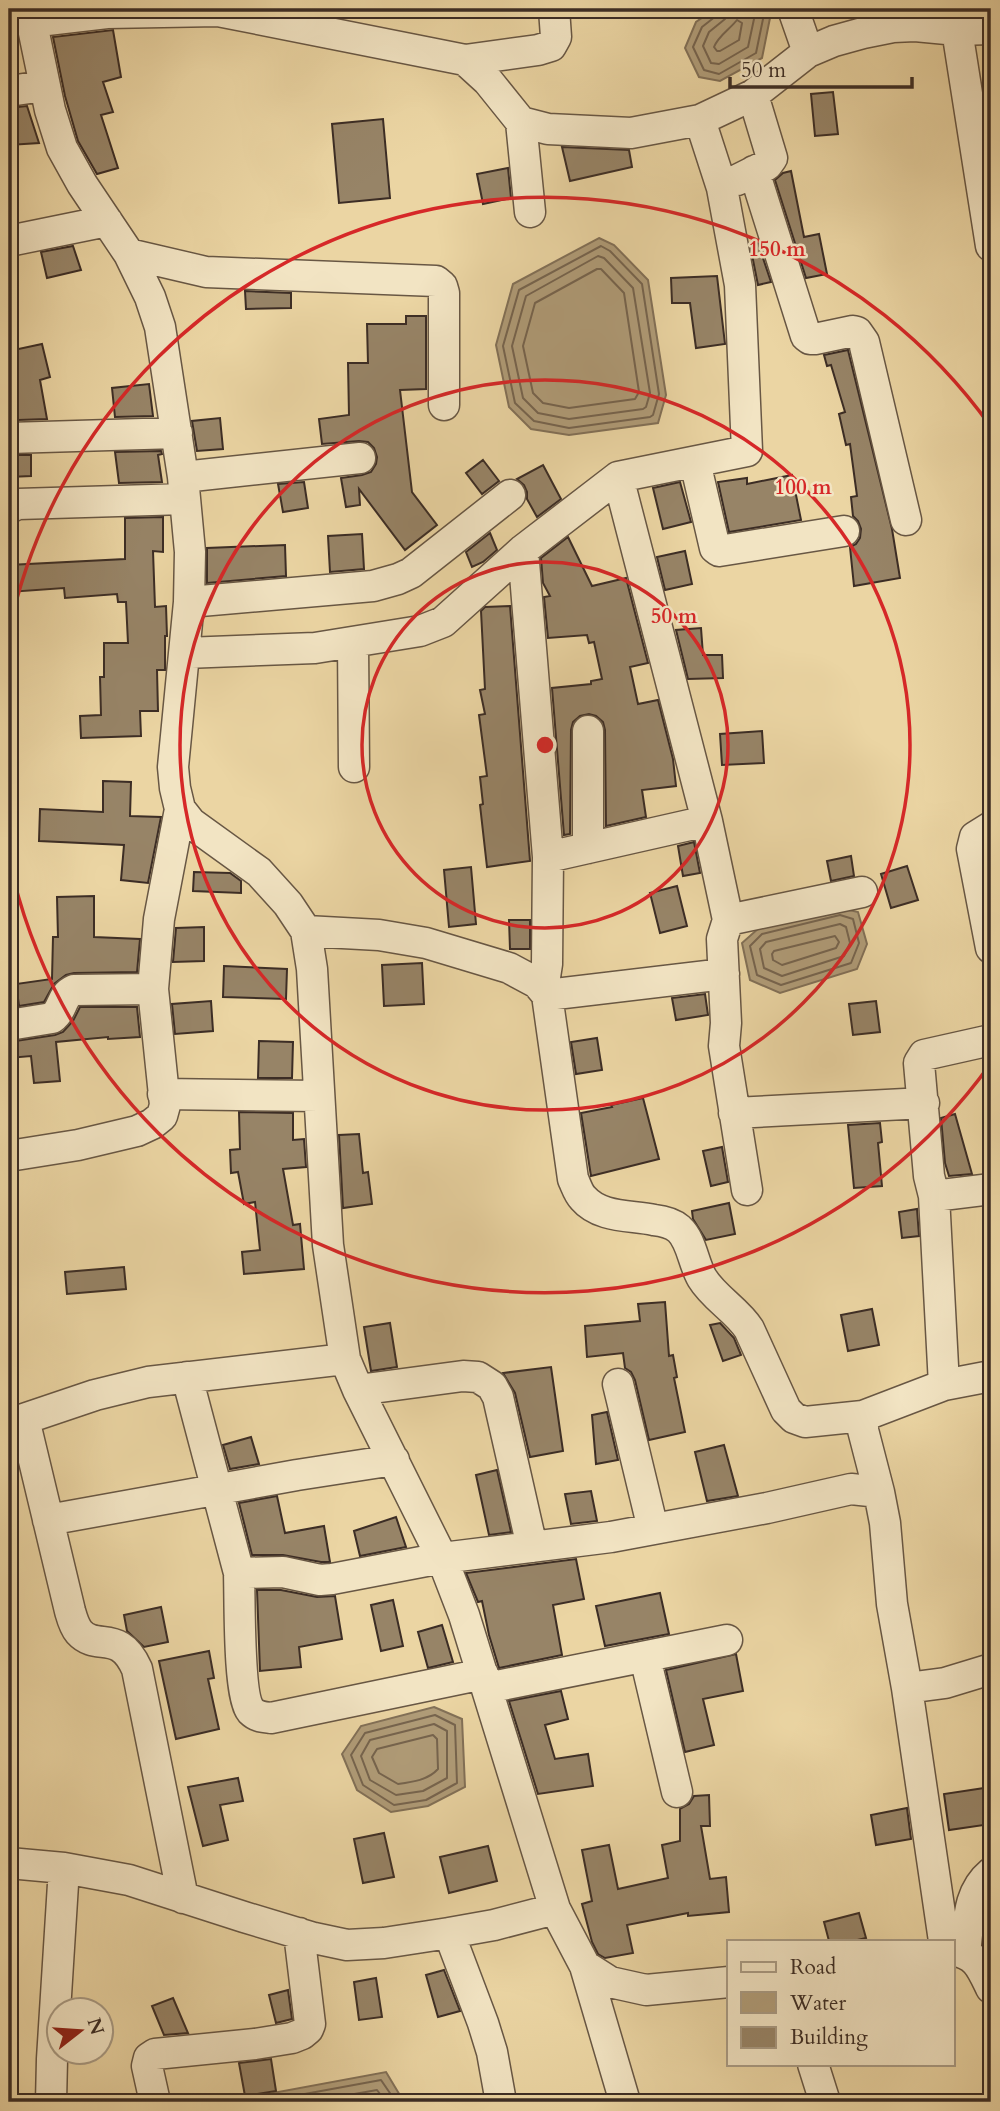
<svg xmlns="http://www.w3.org/2000/svg" width="1000" height="2111" font-family="Cardo,serif">
  <style>
    .water { fill: #b09c78; stroke: #827057; stroke-width: 2 }
    .lines { fill: none; stroke-linecap: round; stroke-linejoin: round }
    .shore { stroke: #76644e; stroke-width: 2 }
    .building { fill: #978467; stroke: #3c2d25; stroke-width: 2 }
    .minor-casing { stroke: #685744; stroke-width: 33 }
    .minor { stroke: #f2e4c3; stroke-width: 30 }
    .ring { fill: none; stroke: #d62828; stroke-width: 3.5 }
    .centre { fill: #d62828; stroke: #f2e4c3; stroke-width: 3.5 }
    .ring-label { font-size: 21px; text-anchor: middle; font-weight: bold; fill: #d62828; stroke: #f2e4c3; stroke-width: 5; stroke-linejoin: round; paint-order: stroke }
  </style>
  <rect width="100%" height="100%" fill="#ebd5a3"/>
  <filter id="stains"><feTurbulence type="fractalNoise" baseFrequency=".00286" numOctaves="4"/><feColorMatrix values="0 0 0 0 .2 0 0 0 0 .09 0 0 0 0 .02 0 0 0 .5 -.17"/></filter>
  <radialGradient id="worn" r=".72"><stop offset=".6" stop-color="#630" stop-opacity="0"/><stop offset="1" stop-color="#630" stop-opacity=".3"/></radialGradient>
  <!-- water -->
  <path class="water" d="M715,9H768L770,18L762,58L720,81L699,77L685,48L696,22Z
    M599,238L614,245L648,280L666,395L658,423L569,435L531,429L509,407L496,345L513,284Z
    M840,908L858,912L867,944L857,969L780,993L750,980L742,943L759,928Z
    M434,1707L462,1719L465,1787L428,1806L391,1812L357,1790L342,1754L361,1726Z
    M386,2072L404,2102H235L241,2099Z"/>
  <g class="lines">
    <!-- shore -->
    <path class="shore" d="M718,9L716,16L702,27L693,47L704,70L719,74L756,53L763,19L761,9
      M727,9L725,19L709,32L703,46L711,63L719,64L748,47L754,19L752,9
      M737,20L742,23L739,40L720,51H717L714,47C718,36 730,29 737,20Z
      M601,246L610,251L642,284L659,394L653,415L650,417L569,428L534,421L515,403L503,346L519,290Z
      M598,256L604,258L633,288L650,393L646,407L643,409L569,419L538,413L523,398L512,346L526,296Z
      M597,269H601L624,293L639,392L635,399L569,408L543,403L533,393L523,346L535,303Z
      M840,915L853,919L859,943L851,963L781,985L757,975L750,946L762,934Z
      M840,924L846,927L850,943L844,956L782,976L764,968L760,949L766,942Z
      M835,936L839,942L836,948L782,965L773,960L772,954L774,951Z
      M435,1715L455,1725L457,1783L426,1800L394,1805L363,1785L351,1755L365,1733Z
      M434,1724L447,1731V1778L423,1791L396,1795L370,1780L361,1756L370,1740Z
      M433,1735L437,1739L438,1769C428,1780 413,1782 398,1784L379,1773L372,1757L377,1749Z
      M261,2102L381,2080L396,2102
      M309,2102L377,2090L386,2102"/>
  </g>
  <!-- building -->
  <path class="building" d="M113,30L121,77L103,82L113,112L101,115L118,168L97,174L78,141L65,96L53,37Z
    M991,88V135L984,89Z
    M833,92L838,134L815,136L811,94Z
    M27,106L39,143L9,145V108Z
    M383,119L390,198L339,203L332,124Z
    M562,147L629,150L632,167L570,181Z
    M508,168L511,198L483,204L477,174Z
    M791,171L804,237L819,234L827,274L806,278L775,180L783,173Z
    M758,243L771,282L758,285L750,245Z
    M73,246L81,270L47,278L41,252Z
    M717,276L725,344L696,348L690,303H672L671,278Z
    M245,291L291,293V308L246,309Z
    M406,316H426V389L400,390L412,492L437,525L405,550L359,489L360,505L346,507L341,478L362,475L371,472L376,464L377,457L374,448L368,442L359,441L322,444L319,419L349,415L348,363H368L367,324H406Z
    M42,344L50,377L40,380L47,419L18,420L12,386L9,387V351Z
    M848,350L892,529L900,578L854,586L850,547L856,544L860,538L861,529L858,521L853,516L851,497L857,496L850,444L846,445L839,414L845,412L831,365L827,366L824,355Z
    M149,384L153,416L115,417L112,388Z
    M220,418L223,449L197,451L192,421Z
    M161,451L162,454L158,455L162,482L119,483L115,452Z
    M9,455H31V476L9,477Z
    M483,460L499,481L482,494L466,473Z
    M543,465L561,499L537,517L527,499V492L524,485L517,479Z
    M792,475L801,520L729,532L718,482L747,478V484Z
    M304,482L308,508L283,512L278,484Z
    M680,482L691,522L663,529L653,488Z
    M163,517V552L153,551L155,607L166,606L167,636H165V670H157L158,711H140L141,736L81,738L80,716L101,715L100,677H104V643H128L126,602H118L117,594L65,598L64,588L9,592V565L125,559V518Z
    M490,533L497,550L483,562L472,567L466,552Z
    M362,534L364,569L330,572L328,536Z
    M568,537L592,586L626,578L648,663L630,667L638,704L658,700L673,759L676,786L642,790L646,817L606,826L605,730L603,722L596,716L589,714L580,716L573,722L571,730L570,834L564,835L552,688L591,684V681L602,679L594,642L589,643L587,635L548,638L544,597L550,596L543,583L541,558Z
    M285,545L286,576L207,583V548Z
    M685,551L692,584L665,590L657,557Z
    M510,606L530,861L487,867L480,805L483,804L480,777L487,776L479,715L485,714L480,690L485,689L481,611L485,607Z
    M701,628L703,655H722L723,678L688,679L676,630Z
    M762,731L764,763L722,765L720,734Z
    M103,781L131,782L130,816L161,817L148,883L121,880L124,845L39,841L40,809L103,812Z
    M694,842L700,873L683,876L678,846Z
    M851,856L854,876L831,881L827,861Z
    M907,866L918,900L891,908L881,874Z
    M471,867L476,924L449,927L444,870Z
    M194,872L230,873L241,881V893L193,891Z
    M677,886L687,926L660,933L650,893Z
    M94,896V937L140,939L137,972L74,973L66,975L54,984L44,1002L19,1006L16,984L52,979L53,937H58L57,897Z
    M509,920H530V949H510Z
    M204,927V961L173,962L176,928Z
    M422,963L424,1004L384,1006L382,965Z
    M224,966L287,969L286,999L223,997Z
    M705,994L708,1015L676,1020L672,998Z
    M211,1001L213,1031L175,1034L172,1004Z
    M876,1001L880,1032L853,1035L849,1004Z
    M80,1007H137L140,1037L108,1039V1037L56,1042L60,1081L34,1083L31,1056L9,1058V1042L55,1035L63,1032L73,1021Z
    M597,1038L602,1070L576,1074L571,1042Z
    M259,1041L293,1042L292,1078H258Z
    M643,1098L659,1159L591,1176L581,1113L612,1107L611,1105Z
    M239,1112L293,1113V1140L304,1139L306,1167L283,1169L293,1225L300,1224L304,1269L244,1274L242,1252L260,1250L255,1202L244,1204L238,1172L231,1173L230,1150L240,1149Z
    M955,1114L972,1174L949,1176L945,1163L941,1118Z
    M880,1123L882,1142L878,1143L882,1186L854,1188L848,1125Z
    M359,1134L363,1173L368,1172L372,1204L343,1208L339,1135Z
    M722,1147L728,1182L711,1186L703,1151Z
    M729,1203L735,1234L706,1240L693,1219L692,1211Z
    M917,1209L919,1236L902,1238L899,1212Z
    M124,1267L126,1289L67,1294L65,1272Z
    M665,1302L669,1356L673,1355L677,1377L674,1378L685,1432L649,1440L635,1380L631,1372L625,1368L623,1353L587,1357L585,1326L640,1321L638,1304Z
    M872,1309L879,1345L848,1351L841,1315Z
    M390,1323L397,1367L371,1371L364,1327Z
    M720,1323L734,1338L741,1355L723,1361L710,1325Z
    M551,1367L563,1451L530,1457L515,1393L503,1373Z
    M607,1412L618,1460L596,1464L592,1415Z
    M251,1437L259,1464L230,1469L223,1445Z
    M724,1445L738,1496L707,1501L695,1452Z
    M497,1470L511,1532L489,1535L476,1475Z
    M591,1491L597,1521L571,1524L565,1494Z
    M277,1496L285,1533L324,1526L330,1562H321L283,1555H252L239,1503Z
    M396,1517L406,1547L360,1556L354,1531Z
    M576,1559L584,1599L553,1605L562,1655L499,1668L489,1635L482,1601L478,1602L466,1573Z
    M257,1590H281L317,1597L335,1596L342,1639L299,1647L301,1667L260,1671Z
    M660,1593L669,1634L605,1646L596,1606Z
    M393,1600L403,1646L381,1651L371,1605Z
    M161,1607L168,1642L144,1647L127,1631L124,1615Z
    M442,1625L453,1662L428,1668L418,1632Z
    M209,1651L214,1678L208,1679L219,1729L176,1739L159,1661Z
    M736,1654L743,1691L703,1699L714,1745L685,1752L666,1670Z
    M561,1691L568,1719L545,1725L555,1759L588,1754L593,1786L538,1794L509,1701Z
    M238,1778L243,1801L220,1805L228,1840L203,1846L188,1787Z
    M991,1787V1824L949,1830L944,1794Z
    M709,1795L710,1826H701L710,1879L726,1877L729,1912L688,1916V1913L627,1925L633,1953L605,1958L598,1954L592,1942L582,1904L592,1901L582,1850L609,1845L618,1889L668,1878L662,1845L680,1841V1809L689,1804L694,1796Z
    M907,1808L911,1839L876,1845L871,1815Z
    M384,1833L394,1877L363,1883L354,1839Z
    M488,1846L497,1881L449,1893L440,1857Z
    M859,1913L866,1938L853,1941H829L824,1922Z
    M444,1970L460,2011L438,2017L426,1975Z
    M376,1978L382,2017L359,2020L354,1982Z
    M288,1990L292,2019L276,2023L269,1995Z
    M173,1998L188,2033L164,2035L152,2006Z
    M271,2059L276,2091L245,2096L239,2063Z"/>
  <g class="lines">
    <defs>
      <path id="minor" d="M29,9L50,110L62,148L82,184L129,254L150,297L160,327L183,477L190,552L189,602L173,767L175,788L180,809L191,823L259,872L288,904L306,931L312,969L328,1245L345,1359L358,1390L442,1558L464,1615L555,1909L585,1966L610,1982L646,1990L729,1982
        M793,9L808,52
        M30,22L107,13L218,11L465,60L538,50L551,46L556,37L554,9
        M957,30L991,246
        M465,60L488,81L521,122L548,129L631,133L700,120L753,95L808,52L834,41L863,33L893,27L915,26L957,30L991,29
        M9,91L44,86
        M521,122L530,212
        M754,171L806,336L810,339H815L853,331L857,332L864,342L906,520
        M737,180L767,165L772,158L753,95
        M9,241L107,221
        M129,254L206,272L436,281L442,286L444,293V405
        M9,438L177,433
        M695,462L715,548L719,551L844,531
        M183,477L360,458
        M618,477L747,451L740,285L722,188L700,120
        M9,508L18,504L185,499
        M523,550L548,857
        M189,602L373,586L398,579L411,573L510,495
        M353,642L354,767
        M185,653L315,648L420,631L443,622L523,550L618,477L707,821L548,857L547,964L543,990
        M588,731V848
        M707,821L728,920L722,939L726,1023L724,1046L747,1190
        M991,827L975,837L972,849L991,948
        M728,920L862,892
        M306,931L379,935L426,943L509,968L537,983L547,995L573,1179C576,1185 578,1193 583,1198C600,1218 630,1215 654,1220C663,1221 672,1223 679,1229C692,1241 693,1263 702,1278C714,1298 737,1310 749,1329L786,1410L794,1418L805,1422L863,1416
        M547,995L724,974
        M9,1025L52,1018C64,1010 60,996 74,990L153,989
        M991,1040L924,1055L919,1063L929,1176L934,1196L991,1189
        M163,1094L318,1096
        M734,1113L924,1103
        M9,1156L78,1145L137,1131L152,1124L162,1116L165,1105L153,989L159,919L180,809
        M934,1196L944,1385
        M187,1377L239,1573L283,1572L320,1580L332,1579L442,1558L611,1537L767,1508L851,1489L879,1492L885,1523L892,1604L907,1688L944,1941
        M618,1384L653,1529
        M358,1390L463,1376L478,1377L492,1386L498,1397L532,1547
        M24,1419L70,1611C72,1618 74,1626 79,1632C97,1652 119,1628 137,1669L183,1898
        M9,1424L95,1395L148,1382L345,1359
        M879,1492L863,1430V1416L944,1385L991,1376
        M48,1520L297,1475L394,1460
        M239,1573C240,1598 238,1696 251,1711C257,1717 263,1717 271,1718L483,1674
        M645,1657L677,1792
        M487,1688L727,1640
        M907,1688L945,1683L991,1669
        M9,1863L64,1868L129,1880L244,1917L314,1938L347,1945L384,1943L449,1933L494,1925L555,1909
        M449,1933L483,2023L492,2052L501,2102
        M953,1950C977,1955 981,1967 991,1988
        M965,1953C969,1923 967,1893 991,1873
        M585,1966L625,2102
        M813,2064L825,2102
        M51,2102L52,2059L64,1868
        M155,2102L147,2066L149,2058L155,2054L255,2044L292,2038L302,2034L308,2029L310,2024L299,1933"/>
    </defs>
    <!-- minor casing -->
    <use href="#minor" class="minor-casing"/>
    <!-- minor -->
    <use href="#minor" class="minor"/>
  </g>
  <!-- distance rings -->
  <g class="ring">
    <circle cx="545" cy="745" r="183"/>
    <circle cx="545" cy="745" r="365"/>
    <path d="M991 1063A548 548 0 0 1 9 859M9 631A548 548 0 0 1 991 427"/>
  </g>
  <circle cx="545" cy="745" r="10" class="centre"/>
  <g class="ring-label">
    <text x="777" y="256">150 m</text>
    <text x="803" y="494">100 m</text>
    <text x="674" y="623">50 m</text>
  </g>
  <!-- margin -->
  <rect width="1000" height="2111" fill="none" stroke="#ebd5a3" stroke-width="35"/>
  <rect x="10" y="10" width="979" height="2090" fill="none" stroke="#3c2d25" stroke-width="3.5"/>
  <rect x="18" y="18" width="965" height="2076" fill="none" stroke="#3c2d25" stroke-width="2"/>
  <!-- legend -->
  <rect x="727" y="1940" width="228" height="126" fill="#f2e4c3" stroke="#a99b84" stroke-width="2"/>
  <rect x="741" y="1962" width="35" height="10" fill="#f2e4c3" stroke="#a99b84" stroke-width="2"/>
  <text x="790" y="1974" font-size="21" fill="#3c2d25">Road</text>
  <rect x="741" y="1992" width="35" height="21" fill="#b09c78" stroke="#a99b84" stroke-width="2"/>
  <text x="790" y="2010" font-size="21" fill="#3c2d25">Water</text>
  <rect x="741" y="2027" width="35" height="21" fill="#978467" stroke="#a99b84" stroke-width="2"/>
  <text x="790" y="2044" font-size="21" fill="#3c2d25">Building</text>
  <!-- north arrow -->
  <g transform="translate(80 2031) rotate(73)"><circle r="33" fill="#f2e4c3" stroke="#a99b84" stroke-width="2"/>
  <path d="M0-5L12 26L0 18L-12 26Z" fill="#8f2418"/>
  <text y="-10" font-size="19" font-weight="bold" text-anchor="middle" fill="#3c2d25">N</text>
  </g>
  <!-- scale -->
  <path d="M730 77v10h182v-10" fill="none" stroke="#3c2d25" stroke-width="3.5"/>
  <text x="741" y="77" font-size="21" fill="#3c2d25" stroke="#f2e4c3" stroke-width="5" paint-order="stroke">50 m</text>
  <rect width="100%" height="100%" filter="url(#stains)"/>
  <rect width="100%" height="100%" fill="url(#worn)"/>
</svg>
